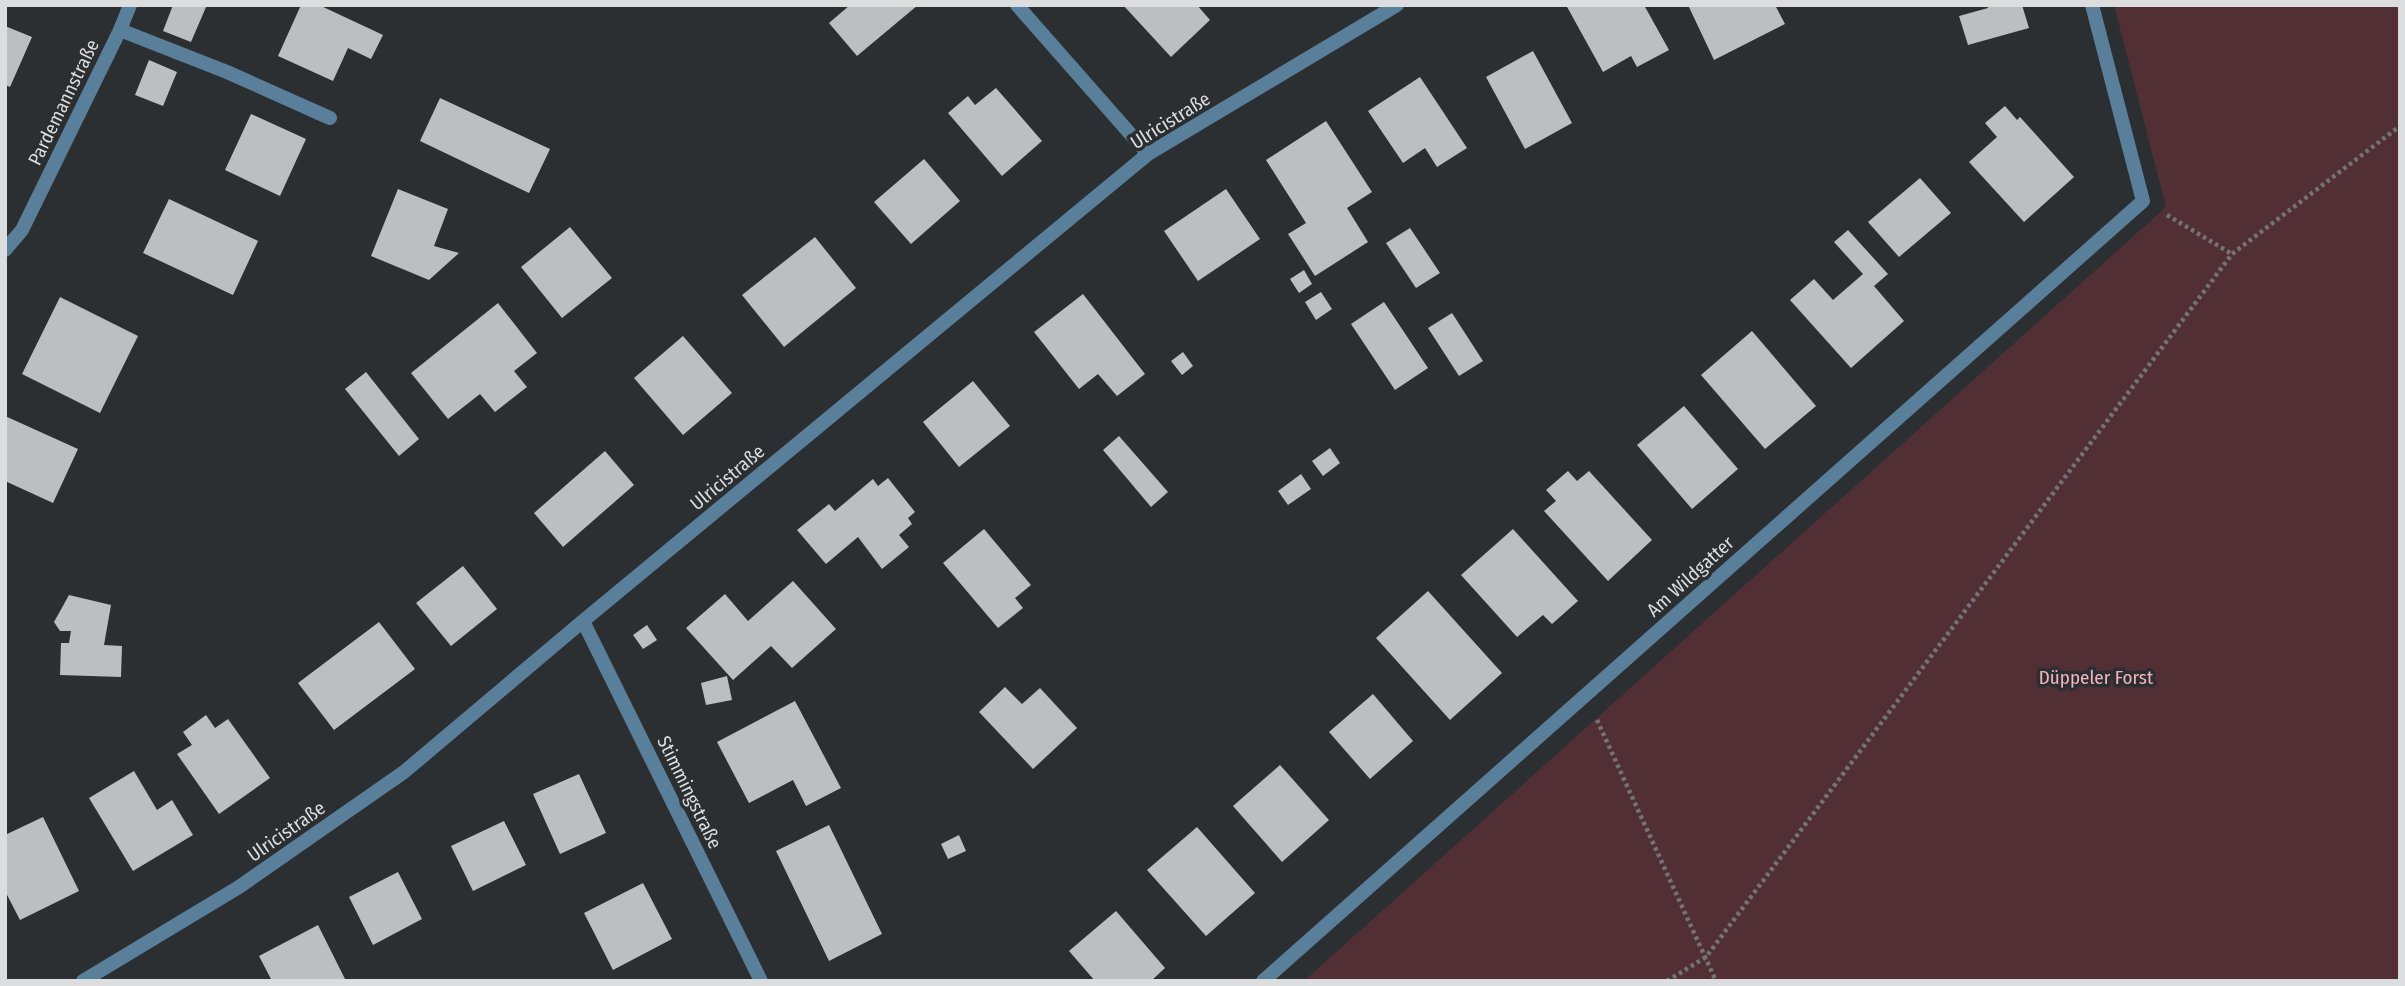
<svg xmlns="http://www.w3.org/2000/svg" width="2405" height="986" font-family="'Fira Sans Condensed',sans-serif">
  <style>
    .green { fill: #522f34 }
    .building { fill: #bcbfc1 }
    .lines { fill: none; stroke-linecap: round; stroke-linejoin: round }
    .path { stroke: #727476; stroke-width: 4.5; stroke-dasharray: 3.5 3.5; stroke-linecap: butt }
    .service { stroke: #5a7f9a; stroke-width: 14 }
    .minor { stroke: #5a7f9a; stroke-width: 14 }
    .labels { text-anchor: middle; stroke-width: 7; stroke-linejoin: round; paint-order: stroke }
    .street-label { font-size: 19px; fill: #dcdddf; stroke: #2c2f31 }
    .park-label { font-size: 19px; fill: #f7b3bc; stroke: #2c2f31 }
  </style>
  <rect width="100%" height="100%" fill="#2c2f31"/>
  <!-- green -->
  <path class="green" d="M2114,5H2400V981H1304L2166,207Z"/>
  <!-- building -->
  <path class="building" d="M173,5L206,7L191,42L163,31Z
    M301,5H319L383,35L371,59L348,48L333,81L278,56Z
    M850,5H918L857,56L829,23Z
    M1123,5H1197L1210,20L1171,57Z
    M1566,5H1644L1669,50L1637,67L1631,56L1603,72Z
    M1688,5H1775L1785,24L1714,60Z
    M1987,5H2022L2029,28L1968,45L1959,16L1988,8Z
    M5,26L32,37L10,87L5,85Z
    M1533,51L1572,123L1525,149L1486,77Z
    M149,60L177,72L163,106L135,95Z
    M1420,77L1467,148L1437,167L1425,148L1403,163L1368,111Z
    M996,88L1042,141L1002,176L948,113L968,96L975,105Z
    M440,98L550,149L529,193L420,141Z
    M2005,106L2017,120L2020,117L2074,177L2024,222L1969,162L1997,137L1985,123Z
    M251,114L306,139L280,196L225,170Z
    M1326,121L1372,192L1347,208L1368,242L1315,276L1288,234L1306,223L1266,160Z
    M924,159L960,201L911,244L874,202Z
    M1920,178L1951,213L1899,257L1868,222Z
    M398,189L448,209L434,246L459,253L429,280L371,256Z
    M1226,189L1260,239L1198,281L1164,231Z
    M169,199L258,241L233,295L143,253Z
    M570,227L612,278L562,318L521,267Z
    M1410,228L1440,273L1416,288L1386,243Z
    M1848,230L1888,274L1874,286L1904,321L1851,368L1790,300L1814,279L1833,300L1863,274L1834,242Z
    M815,237L856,288L784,347L742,295Z
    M1304,270L1312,284L1299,293L1290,279Z
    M1321,292L1332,309L1316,320L1305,302Z
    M1083,294L1145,374L1117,396L1098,374L1079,389L1034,332Z
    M60,297L138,336L100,413L22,374Z
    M1384,302L1428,368L1395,390L1351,324Z
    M498,303L537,353L514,371L527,387L495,412L480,394L448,419L411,373Z
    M1452,313L1483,361L1459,376L1428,328Z
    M1752,331L1816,406L1765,449L1701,375Z
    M683,336L732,393L683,435L634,378Z
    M1183,352L1193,366L1182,375L1171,361Z
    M366,372L419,439L399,456L345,389Z
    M973,381L1010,426L959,467L923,422Z
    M1684,406L1738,469L1692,509L1637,445Z
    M5,416L78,449L53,503L5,481Z
    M1119,436L1168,492L1151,507L1103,450Z
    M1330,448L1340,463L1323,476L1312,461Z
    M605,451L634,485L563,547L534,513Z
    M1568,471L1577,481L1589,471L1652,540L1608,581L1544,511L1556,501L1546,490Z
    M1301,474L1311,489L1288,505L1278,491Z
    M888,478L915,512L908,518L912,524L899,535L909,547L882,569L858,537L826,564L797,530L829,504L835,511L873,479L878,486Z
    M984,529L1031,585L1015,598L1023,608L998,628L943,563Z
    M1513,529L1578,601L1552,624L1543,615L1517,637L1461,575Z
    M463,566L497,609L451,646L416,603Z
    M793,581L836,629L792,668L771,646L733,680L686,628L725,594L748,621Z
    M1428,591L1502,673L1450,720L1376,638Z
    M69,595L111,605L104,645L122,646L121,677L60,675L61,643H69L71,631H60L54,622Z
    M379,622L415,669L334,730L298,683Z
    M647,625L657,640L643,649L633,635Z
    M727,676L732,700L706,705L701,683Z
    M1005,687L1022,704L1040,688L1077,728L1033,769L979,712Z
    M1373,694L1413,741L1370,779L1329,732Z
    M795,701L841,788L806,806L793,780L749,803L717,742Z
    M206,715L215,728L228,719L270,778L219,814L177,754L192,745L183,732Z
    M1280,765L1329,820L1282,862L1233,806Z
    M134,771L157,810L172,800L193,835L133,871L89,798Z
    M579,774L606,833L560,854L533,794Z
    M43,817L79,891L20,920L5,891V835Z
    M504,821L526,865L473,891L451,846Z
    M829,825L882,934L829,961L776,851Z
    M1197,827L1255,893L1206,936L1147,870Z
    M959,835L966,851L948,859L941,844Z
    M398,872L422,919L373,945L349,897Z
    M643,883L672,939L613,970L584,913Z
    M1116,911L1165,968L1151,981H1095L1069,951Z
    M318,925L346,981H272L259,956Z"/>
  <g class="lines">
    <!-- path -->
    <path class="path" d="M2167,215L2232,254
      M1597,720L1716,981
      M1667,981L1706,957L2232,254L2400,126"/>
    <!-- service -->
    <path class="service" d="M120,30L227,72L330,118"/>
    <!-- minor -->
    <path class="minor" d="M1017,5L1148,154
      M5,250L22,230L120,30L130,5
      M583,621L761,981
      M83,981L239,887L404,772L583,621L1148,154L1397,5
      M1263,981L2143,201L2092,5"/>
  </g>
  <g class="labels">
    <!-- street labels -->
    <g class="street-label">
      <text transform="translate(63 102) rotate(-64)" y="7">Pardemannstraße</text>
      <text transform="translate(1170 120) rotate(-32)" y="7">Ulricistraße</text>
      <text transform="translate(727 477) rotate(-40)" y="7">Ulricistraße</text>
      <text transform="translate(1690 576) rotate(-42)" y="7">Am Wildgatter</text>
      <text transform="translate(690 792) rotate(64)" y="7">Stimmingstraße</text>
      <text transform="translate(286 831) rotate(-35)" y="7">Ulricistraße</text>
    </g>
    <!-- park labels -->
    <g class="park-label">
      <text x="2096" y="684">Düppeler Forst</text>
    </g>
  </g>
  <!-- border -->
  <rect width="2405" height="986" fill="none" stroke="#dcdddf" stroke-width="14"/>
</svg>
